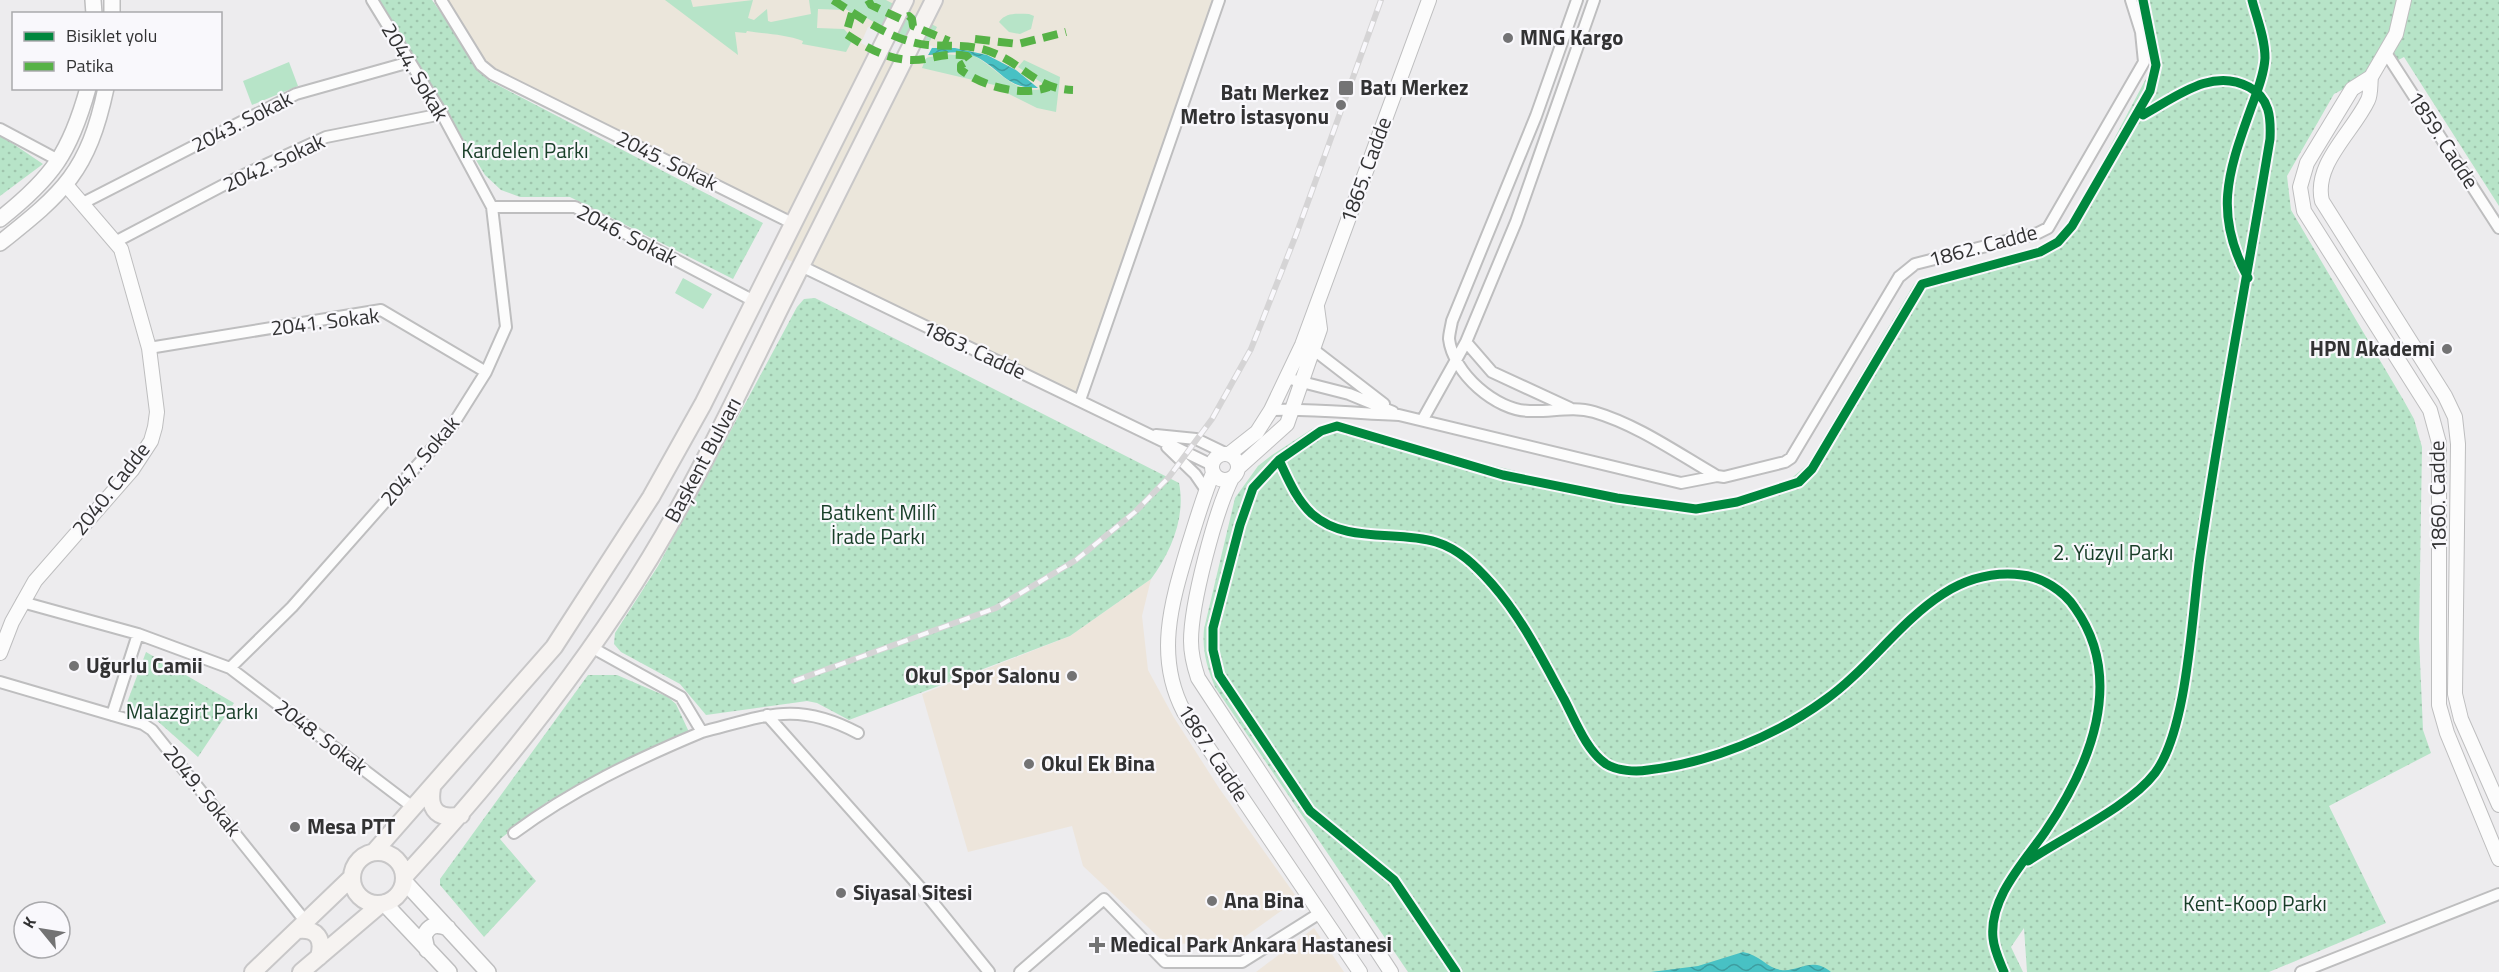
<svg xmlns="http://www.w3.org/2000/svg" width="2499" height="972" font-family="'Titillium Web',sans-serif">
  <style>
    .commercial { fill: #ebe6db }
    .education { fill: #ede5db }
    .grass { fill: #b7e4c8 }
    .park { fill: url(#park-dots) }
    .water { fill: url(#water-waves) }
    .pier { fill: #edecee }
    .lines { fill: none; stroke-linecap: round; stroke-linejoin: round }
    .minor-casing { stroke: #bebebf; stroke-width: 14 }
    .tertiary-casing { stroke: #bebebf; stroke-width: 16 }
    .secondary-casing { stroke: #bebebf; stroke-width: 18 }
    .primary-casing { stroke: #c8c7c8; stroke-width: 20 }
    .minor { stroke: #fcfcfc; stroke-width: 10 }
    .tertiary { stroke: #fcfcfc; stroke-width: 14 }
    .secondary { stroke: #fcfcfc; stroke-width: 15 }
    .primary { stroke: #f6f3f1; stroke-width: 16 }
    .rail-casing { stroke: #d5d4d5; stroke-width: 6 }
    .rail { stroke: #f9f8fc; stroke-width: 4; stroke-dasharray: 11; stroke-linecap: butt }
    .quiet { stroke: #56b246; stroke-width: 8; stroke-dasharray: 15 8; stroke-linecap: butt }
    .cycleway-casing { stroke: #f9f8fc; stroke-width: 13 }
    .cycleway { stroke: #00873e; stroke-width: 9 }
    .poi-dot { fill: #737374; stroke: #f9f8fc; stroke-width: 2 }
    .labels { text-anchor: middle; stroke-width: 4.5; stroke-linejoin: round; paint-order: stroke }
    .poi-label { font-size: 21px; font-weight: bold; fill: #323233; stroke: #f9f8fc; text-anchor: start }
    .street-label { font-size: 21px; fill: #323233; stroke: #f9f8fc }
    .park-label { font-size: 21px; fill: #183e28; stroke: #f9f8fc }
  </style>
  <defs>
    <pattern id="park-dots" width="8" height="8" patternUnits="userSpaceOnUse" patternTransform="scale(1.5)"><rect width="8" height="8" fill="#b7e4c8"/><path d="M2 2h.1M6 6h.1" fill="none" stroke="#9ec4ac" stroke-width="1.8" stroke-linecap="round"/></pattern>
    <pattern id="water-waves" width="16" height="10" patternUnits="userSpaceOnUse" patternTransform="scale(1.5)"><rect width="16" height="10" fill="#48c1c4"/><path d="M0 5q4-4 8 0t8 0" fill="none" stroke="#3d9da0"/></pattern>
  </defs>
  <rect width="100%" height="100%" fill="#edecee"/>
  <!-- commercial -->
  <path class="commercial" d="M441,0H1219L1080,400L778,255L793,225L492,74Z"/>
  <!-- education -->
  <path class="education" d="M1151,579L1142,616L1148,670L1173,716L1219,788L1298,899L1236,943L1166,944L1083,866L1072,826L968,852L922,694L1070,636Z
    M1314,928L1344,972H1256Z"/>
  <!-- grass -->
  <path class="grass" d="M665,0H691L693,7L753,0L748,18L754,20L767,9L768,21L771,22L811,14L809,0H886L937,27L930,41L895,34L865,17L863,20L844,8L845,10L818,9L817,28L844,29L853,39L846,52L802,44L803,41C785,34 765,34 747,31L746,33L735,32L738,55Z
    M1029,14L1034,16L1031,29L1020,34L1009,32L999,22C1006,12 1018,14 1029,14Z
    M968,53C996,64 1015,100 1048,87L1018,67L1024,60L1060,77L1056,112L1037,108L1009,94L1007,88L922,68L926,58L944,54L967,56Z
    M289,62L298,86L252,105L243,81Z
    M683,278L712,294L703,309L675,293Z"/>
  <!-- park -->
  <path class="park" d="M379,0H432L488,80L763,223L733,279L570,197H520L501,190L485,175Z
    M2138,0H2499V206L2404,57L2334,94L2287,176L2291,210L2404,401L2414,419L2422,447L2419,638L2423,730L2431,753L2329,806L2386,923L2269,972H2027L2024,928L2011,947L2023,972H1408L1215,687C1207,667 1202,651 1204,629L1235,498L1258,466L1272,455L1312,429L1330,424L1354,426L1483,463L1582,487L1683,504L1712,502L1758,492L1787,482L1807,465L1914,284L1923,277L1957,270L2045,244L2056,237L2076,211L2149,73L2147,31Z
    M0,135L43,164L0,196Z
    M815,298L1179,483C1186,517 1171,552 1151,579L1070,636L849,720L817,703L807,701L706,715L680,684L621,652L614,644L615,633L658,566L797,307L804,299Z
    M146,652L234,703L198,757L154,718L125,708Z
    M588,675H617L668,697L676,704L689,732L547,802L500,839L536,881L484,937L440,885V879Z"/>
  <!-- water -->
  <path class="water" d="M890,39L925,48H955L987,55L1016,70L1038,88C1005,89 1000,67 974,56C958,49 945,54 929,55C918,56 901,44 890,39Z
    M1743,952C1760,955 1767,968 1781,970C1800,972 1811,956 1831,972H1651L1698,966Z"/>
  <!-- pier -->
  <path class="pier" d="M871,26L901,40L933,46L926,59H902L884,55L861,43L868,27Z"/>
  <g class="lines">
    <defs>
      <path id="minor" d="M441,0L481,65L492,74L794,224
        M1577,0L1536,116L1452,321C1451,327 1449,334 1449,339C1453,373 1496,411 1530,411C1551,412 1573,406 1594,412C1638,425 1677,453 1717,476L1724,477L1785,462L1791,458L1899,277L1915,264L2038,233L2048,228L2144,62L2141,32L2131,0
        M2386,53L2499,228
        M0,129L60,161
        M83,203L296,94L410,62
        M492,207H575L754,301
        M117,241L235,179L326,137L442,114
        M801,266L1212,465
        M149,348L381,310L486,372
        M1314,350L1384,404
        M1286,378L1349,394L1393,412
        M1080,400L1219,0
        M1570,408L1492,372L1466,342L1516,222L1594,0
        M1271,410C1314,408 1356,414 1399,415L1681,483L1717,476
        M1423,419L1466,342
        M1156,435L1196,439L1225,453
        M1167,447L1195,474L1206,490
        M22,602L138,634L230,668L414,808
        M591,647L681,697L702,732C765,716 796,700 858,733
        M230,668L292,607L452,426L486,372L506,327L492,207L442,114L372,0
        M0,682L143,724L152,730L306,922
        M112,715L138,634
        M767,715L926,894L989,972
        M514,833C572,790 635,760 702,732
        M1020,972L1104,899L1165,962H1242L1320,913
        M2301,972L2499,894"/>
      <path id="tertiary" d="M2371,77L2396,34L2404,0
        M1212 467a13 13 0 1 1 26 0a13 13 0 1 1-26 0Z
        M1229,454L1257,432L1271,410L1302,345L1429,0
        M1238,468L1287,424L1320,329L1317,307
        M1213,473C1203,497 1196,522 1188,547C1171,604 1155,657 1184,712L1360,972
        M1232,478C1215,512 1191,604 1191,641C1191,654 1194,666 1198,678L1391,972
        M0,653L12,622L35,581L132,470L151,441L155,427L157,412L149,348L121,249L67,186
        M2499,805L2461,719L2455,694L2458,444L2455,417L2445,396L2322,201C2313,164 2353,132 2368,100C2371,94 2370,84 2371,77L2352,89L2307,163L2300,187L2304,211L2430,410L2439,443V705L2447,733L2499,859"/>
      <path id="secondary" d="M93,0L94,14
        M112,0V14
        M0,219C52,178 70,153 88,88
        M0,243C64,192 88,172 106,88
        M404,881L488,972
        M384,903L449,972
        M427,950L424,936C429,925 436,923 448,928"/>
      <path id="primary" d="M432,788C428,811 439,820 461,815
        M374,852L554,647L651,497L703,404L905,0
        M352 878a26 26 0 1 1 52 0a26 26 0 1 1-52 0Z
        M404,877C495,778 580,673 650,558C699,477 739,391 781,306C832,204 883,102 934,0
        M298,930C317,928 324,939 319,957
        M253,972L352,877
        M301,972L381,904"/>
    </defs>
    <!-- minor casing -->
    <use href="#minor" class="minor-casing"/>
    <!-- tertiary casing -->
    <use href="#tertiary" class="tertiary-casing"/>
    <!-- secondary casing -->
    <use href="#secondary" class="secondary-casing"/>
    <!-- primary casing -->
    <use href="#primary" class="primary-casing"/>
    <!-- minor -->
    <use href="#minor" class="minor"/>
    <!-- tertiary -->
    <use href="#tertiary" class="tertiary"/>
    <!-- secondary -->
    <use href="#secondary" class="secondary"/>
    <!-- primary -->
    <use href="#primary" class="primary"/>
    <defs>
      <path id="rail" d="M794,681L996,608L1076,560L1135,512L1169,477L1212,419L1251,349L1296,235L1381,0"/>
    </defs>
    <!-- rail casing -->
    <use href="#rail" class="rail-casing"/>
    <!-- rail -->
    <use href="#rail" class="rail"/>
    <!-- quiet -->
    <path class="quiet" d="M833,0C863,19 892,41 928,45C953,47 971,43 996,54C1026,67 1037,89 1073,90
      M868,0L871,5L901,19L909,16L912,19L913,26L949,41
      M852,13L846,34C870,50 895,64 925,59C940,56 952,53 967,56L970,60L961,65V70C984,87 1022,97 1049,87
      M975,39L1018,44L1066,32"/>
    <defs>
      <path id="cycleway" d="M2248,278C2214,215 2227,175 2250,111C2256,94 2264,76 2265,58C2265,38 2257,19 2252,0
        M1279,460C1288,479 1296,499 1312,514C1346,544 1396,530 1436,542C1459,549 1476,566 1492,584C1522,618 1542,659 1564,699C1575,720 1586,750 1606,764C1617,771 1636,772 1648,770C1709,763 1776,736 1825,700C1889,655 1932,564 2022,575C2042,577 2064,591 2075,608C2126,680 2090,766 2045,832C2024,862 1989,898 1993,938C1994,950 2000,962 2004,972
        M2028,861C2065,836 2129,807 2155,773C2188,729 2192,612 2200,556C2220,417 2247,278 2270,139C2271,118 2270,98 2249,87C2212,67 2176,97 2143,115
        M1456,972L1394,880L1310,811L1219,675L1213,650V628L1240,525L1253,488L1279,460L1321,431L1337,426L1503,475L1617,498L1696,509L1737,502L1799,482L1812,469L1922,284L2040,252L2058,242L2072,226L2150,91L2156,65L2143,0"/>
    </defs>
    <!-- cycleway casing -->
    <use href="#cycleway" class="cycleway-casing"/>
    <!-- cycleway -->
    <use href="#cycleway" class="cycleway"/>
  </g>
  <!-- markers -->
  <g class="poi-dot">
    <circle cx="1508" cy="38" r="6"/>
    <rect x="1338" y="80" width="16" height="16" rx="3"/>
    <circle cx="1341" cy="105" r="6"/>
    <circle cx="2447" cy="349" r="6"/>
    <circle cx="74" cy="666" r="6"/>
    <circle cx="1072" cy="676" r="6"/>
    <circle cx="1029" cy="764" r="6"/>
    <circle cx="295" cy="827" r="6"/>
    <circle cx="841" cy="893" r="6"/>
    <circle cx="1212" cy="901" r="6"/>
    <path d="M1094 936h6v6h6v6h-6v6h-6v-6h-6v-6h6z"/>
  </g>
  <g class="labels">
    <!-- poi labels -->
    <g class="poi-label">
      <text x="1520" y="45">MNG Kargo</text>
      <text x="1360" y="95">Batı Merkez</text>
      <text x="1329" y="100" text-anchor="end">Batı Merkez<tspan x="1329" dy="24">Metro İstasyonu</tspan></text>
      <text x="2435" y="356" text-anchor="end">HPN Akademi</text>
      <text x="86" y="673">Uğurlu Camii</text>
      <text x="1060" y="683" text-anchor="end">Okul Spor Salonu</text>
      <text x="1041" y="771">Okul Ek Bina</text>
      <text x="307" y="834">Mesa PTT</text>
      <text x="853" y="900">Siyasal Sitesi</text>
      <text x="1224" y="908">Ana Bina</text>
      <text x="1110" y="952">Medical Park Ankara Hastanesi</text>
    </g>
    <!-- street labels -->
    <g class="street-label">
      <text transform="translate(415 72) rotate(59)" y="7">2044. Sokak</text>
      <text transform="translate(242 122) rotate(-27)" y="7">2043. Sokak</text>
      <text transform="translate(2443 140) rotate(57)" y="7">1859. Cadde</text>
      <text transform="translate(667 161) rotate(26)" y="7">2045. Sokak</text>
      <text transform="translate(274 163) rotate(-25)" y="7">2042. Sokak</text>
      <text transform="translate(1366 170) rotate(-70)" y="7">1865. Cadde</text>
      <text transform="translate(627 235) rotate(27)" y="7">2046. Sokak</text>
      <text transform="translate(1983 246) rotate(-15)" y="7">1862. Cadde</text>
      <text transform="translate(325 322) rotate(-7)" y="7">2041. Sokak</text>
      <text transform="translate(974 350) rotate(25)" y="7">1863. Cadde</text>
      <text transform="translate(703 460) rotate(-62)" y="7">Başkent Bulvarı</text>
      <text transform="translate(420 461) rotate(-50)" y="7">2047. Sokak</text>
      <text transform="translate(111 489) rotate(-52)" y="7">2040. Cadde</text>
      <text transform="translate(2438 496) rotate(-91)" y="7">1860. Cadde</text>
      <text transform="translate(321 737) rotate(37)" y="7">2048. Sokak</text>
      <text transform="translate(1213 753) rotate(57)" y="7">1867. Cadde</text>
      <text transform="translate(202 791) rotate(51)" y="7">2049. Sokak</text>
    </g>
    <!-- park labels -->
    <g class="park-label">
      <text x="525" y="158">Kardelen Parkı</text>
      <text x="878" y="520">Batıkent Millî<tspan x="878" dy="24">İrade Parkı</tspan></text>
      <text x="2113" y="560">2. Yüzyıl Parkı</text>
      <text x="192" y="719">Malazgirt Parkı</text>
      <text x="2255" y="911">Kent-Koop Parkı</text>
    </g>
  </g>
  <!-- legend -->
  <rect x="12" y="12" width="210" height="78" fill="#f9f8fc" stroke="#a9a9ac" stroke-width="1.5"/>
  <rect x="24" y="32" width="30" height="9" fill="#00873e" stroke="#a9a9ac" stroke-width="1.5"/>
  <text x="66" y="42" font-size="18" fill="#323233">Bisiklet yolu</text>
  <rect x="24" y="62" width="30" height="9" fill="#56b246" stroke="#a9a9ac" stroke-width="1.5"/>
  <text x="66" y="72" font-size="18" fill="#323233">Patika</text>
  <!-- north arrow -->
  <g transform="translate(42 930) rotate(300)"><circle r="28" fill="#f9f8fc" stroke="#a9a9ac" stroke-width="1.5"/>
  <path d="M0-4.5L10 22L0 15L-10 22Z" fill="#737374"/>
  <text y="-9" font-size="16" font-weight="bold" text-anchor="middle" fill="#323233">K</text>
  </g>
</svg>
